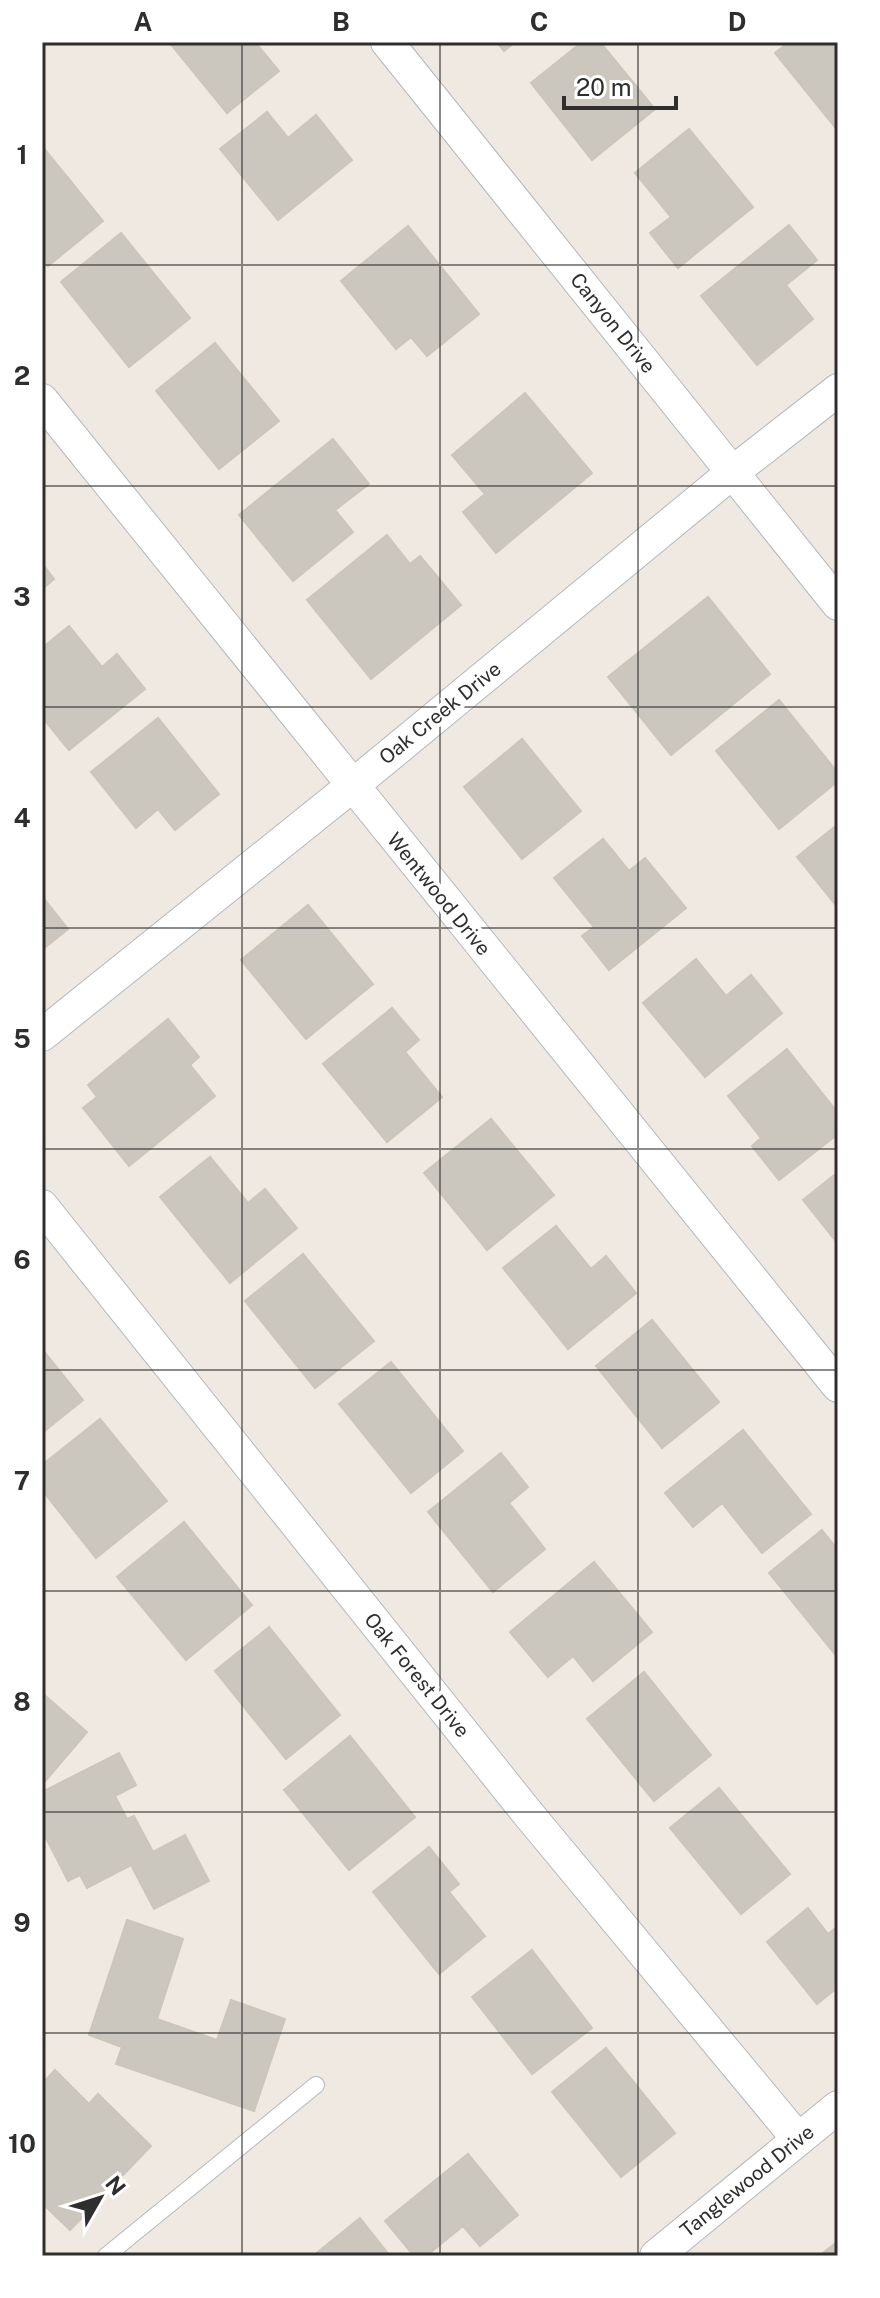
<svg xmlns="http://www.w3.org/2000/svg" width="880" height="2298" font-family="'Public Sans',sans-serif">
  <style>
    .building { fill: #cbc7bf; stroke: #cbc5ba; stroke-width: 2 }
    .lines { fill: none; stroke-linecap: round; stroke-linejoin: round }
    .service-casing { stroke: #b4b7c1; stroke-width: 18 }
    .minor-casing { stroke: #b4b7c1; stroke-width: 34 }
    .service { stroke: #fff; stroke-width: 16 }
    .minor { stroke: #fff; stroke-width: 32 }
    .grid { fill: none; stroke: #2e2e2e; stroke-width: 2; stroke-opacity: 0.55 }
    .labels { text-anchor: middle; stroke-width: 8; stroke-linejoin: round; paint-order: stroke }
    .street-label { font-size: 20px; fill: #2e2e2e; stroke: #fff }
    .neatline { fill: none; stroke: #2e2e2e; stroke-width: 3 }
    .grid-label { font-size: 26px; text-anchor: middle; font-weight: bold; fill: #2e2e2e }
  </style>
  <rect width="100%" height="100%" fill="#efe9e1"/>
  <!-- building -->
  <path class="building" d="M169,42H255L279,71L227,113Z
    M497,42H515L504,51Z
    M582,42H600L655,109L592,160L531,83Z
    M789,42H838V131L775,53Z
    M267,112L288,138L316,115L352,160L278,220L220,149Z
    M689,129L753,207L678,268L650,233L671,217L635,173Z
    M42,146L103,221L48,266L42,259Z
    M789,225L817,260L786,285L813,319L757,365L701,296Z
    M408,226L479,314L427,356L411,337L396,349L341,281Z
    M121,233L190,318L129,367L61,282Z
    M215,343L279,421L219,469L156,391Z
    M525,393L592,473L496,553L463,512L485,494L452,455Z
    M333,439L369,484L335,510L353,532L293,581L239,515Z
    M387,535L410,564L420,556L461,605L371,679L307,600Z
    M42,563L54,579L42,589Z
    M708,597L770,674L671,755L608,677Z
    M69,626L102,667L117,654L145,689L69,750L42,717V648Z
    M779,700L838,773V781L779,829L716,751Z
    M158,718L219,794L175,830L158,809L136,828L91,772Z
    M522,739L581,811L522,859L464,787Z
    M838,824V908L797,857Z
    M603,839L629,871L645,858L686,908L609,970L582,936L594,927L554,878Z
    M42,896L68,929L42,950Z
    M308,905L373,984L306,1039L241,960Z
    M696,959L726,996L751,975L782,1013L705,1077L643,1003Z
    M392,1008L419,1040L405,1052L442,1097L387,1142L323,1064Z
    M168,1019L199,1057L190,1065L215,1096L129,1166L83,1108L97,1097L88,1085Z
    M787,1049L838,1113V1134L779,1180L752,1146L761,1138L728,1096Z
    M491,1119L554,1195L487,1250L424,1173Z
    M210,1157L248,1203L265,1189L297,1228L230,1283L160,1197Z
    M838,1172V1244L803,1200Z
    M556,1226L591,1269L606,1256L636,1293L568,1349L503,1268Z
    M303,1254L374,1341L315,1388L245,1301Z
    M652,1320L719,1402L662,1448L596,1366Z
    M42,1349L83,1400L42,1433Z
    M391,1362L463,1451L411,1493L339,1404Z
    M100,1419L167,1501L96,1558L42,1490V1465Z
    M743,1430L811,1514L762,1553L722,1503L693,1527L665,1493Z
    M501,1453L528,1487L509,1503L545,1549L493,1592L428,1512Z
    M184,1522L252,1605L186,1660L117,1577Z
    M822,1530L838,1550V1658L769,1573Z
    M594,1562L652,1632L593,1681L573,1656L548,1677L510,1632Z
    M269,1627L340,1715L286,1759L215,1671Z
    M644,1672L711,1755L654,1801L587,1719Z
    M42,1693L87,1732L42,1785Z
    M350,1736L415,1817L349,1870L284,1790Z
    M119,1753L136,1785L115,1796L127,1819L134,1816L153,1852L185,1835L209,1881L154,1909L131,1865L87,1888L80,1875L68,1881L42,1830V1812L46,1810L42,1801V1792Z
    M719,1788L790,1874L741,1914L670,1828Z
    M429,1847L459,1884L449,1892L485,1936L439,1974L373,1892Z
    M808,1908L828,1934L838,1926V1987L817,2004L767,1942Z
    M127,1920L183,1939L157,2019L217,2040L231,2000L285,2019L254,2111L116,2064L122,2047L89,2035Z
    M532,1950L592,2028L532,2074L472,1997Z
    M606,2048L675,2133L621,2177L552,2092Z
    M55,2070L89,2104L98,2094L151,2146L70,2230L42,2203V2084Z
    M468,2154L518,2215L480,2246L463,2226L426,2256H414L385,2221Z
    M360,2218L390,2256H313Z
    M837,2242L838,2256H819Z"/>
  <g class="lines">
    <defs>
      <path id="service" d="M106,2256L316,2085"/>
      <path id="minor" d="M387,42L838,604
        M42,400L838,1386
        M42,1035L352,786L733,472L838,390
        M42,1206L525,1810L798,2139
        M656,2256L838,2107"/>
    </defs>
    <!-- service casing -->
    <use href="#service" class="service-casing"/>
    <!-- minor casing -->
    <use href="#minor" class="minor-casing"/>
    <!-- service -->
    <use href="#service" class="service"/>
    <!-- minor -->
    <use href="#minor" class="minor"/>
  </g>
  <!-- grid -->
  <path class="grid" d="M242,42V2256M440,42V2256M638,42V2256M42,265H838M42,486H838M42,707H838M42,928H838M42,1149H838M42,1370H838M42,1591H838M42,1812H838M42,2033H838"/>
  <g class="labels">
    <!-- street labels -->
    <g class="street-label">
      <text transform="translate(613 323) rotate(51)" y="7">Canyon Drive</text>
      <text transform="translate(440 713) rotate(-39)" y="7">Oak Creek Drive</text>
      <text transform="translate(439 894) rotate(51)" y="7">Wentwood Drive</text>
      <text transform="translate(417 1675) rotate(51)" y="7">Oak Forest Drive</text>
      <text transform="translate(747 2181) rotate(-39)" y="7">Tanglewood Drive</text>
    </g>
  </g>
  <!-- border -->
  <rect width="880" height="2298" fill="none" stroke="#ffffff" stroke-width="88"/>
  <!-- north arrow -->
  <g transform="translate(100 2198) rotate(51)" stroke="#ffffff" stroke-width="6" paint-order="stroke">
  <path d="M0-6L14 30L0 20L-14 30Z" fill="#2e2e2e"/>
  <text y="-12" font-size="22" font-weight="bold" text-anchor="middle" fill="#2e2e2e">N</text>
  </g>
  <!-- scale -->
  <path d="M564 96v12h112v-12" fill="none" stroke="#2e2e2e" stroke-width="4"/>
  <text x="576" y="96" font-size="24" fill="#2e2e2e" stroke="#ffffff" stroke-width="6" paint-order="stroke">20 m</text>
  <rect x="44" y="44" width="792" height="2210" class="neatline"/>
  <g class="grid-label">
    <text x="143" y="31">A</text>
    <text x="341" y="31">B</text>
    <text x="539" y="31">C</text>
    <text x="737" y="31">D</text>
    <text x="22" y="164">1</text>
    <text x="22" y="385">2</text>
    <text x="22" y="606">3</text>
    <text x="22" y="827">4</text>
    <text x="22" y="1048">5</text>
    <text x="22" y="1269">6</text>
    <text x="22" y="1490">7</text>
    <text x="22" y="1711">8</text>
    <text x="22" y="1932">9</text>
    <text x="22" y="2153">10</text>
  </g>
</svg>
